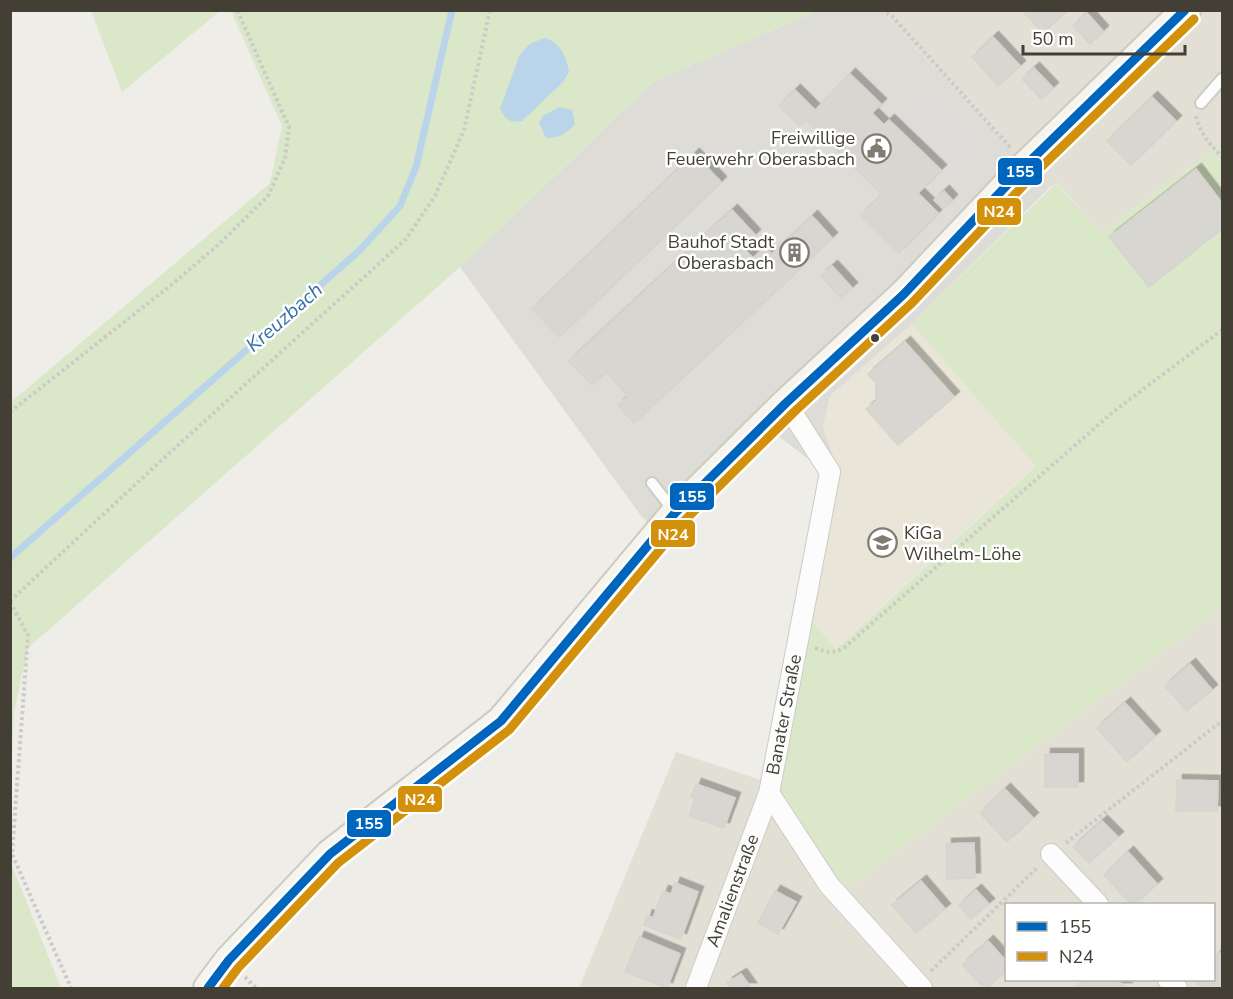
<svg xmlns="http://www.w3.org/2000/svg" width="1233" height="999" font-family="'Nunito Sans',sans-serif">
  <style>
    .residential { fill: #e2dfd5; fill-rule: evenodd }
    .industrial { fill: #dedcd6 }
    .education { fill: #e9e5d8 }
    .green { fill: #dae8c9 }
    .parking { fill: #dddcd8 }
    .water { fill: #bad4ea }
    .lines { fill: none; stroke-linecap: round; stroke-linejoin: round }
    .stream { stroke: #bad4ea; stroke-width: 7 }
    .building { fill: #d8d6d0; stroke: #d6d4ce; stroke-width: 1.5; filter: url(#shadow) }
    .lane-casing { stroke: #cccbc5; stroke-width: 14 }
    .street-casing { stroke: #cccbc5; stroke-width: 22 }
    .secondary-casing { stroke: #cdcabf; stroke-width: 32 }
    .path { stroke: #cccbc7; stroke-width: 4; stroke-dasharray: 3 3; stroke-linecap: butt }
    .lane { stroke: #fcfcfc; stroke-width: 10 }
    .street { stroke: #fcfcfc; stroke-width: 20 }
    .secondary { stroke: #f5f4ee; stroke-width: 28 }
    .bus-1-casing { stroke: #fff; stroke-width: 14 }
    .bus-2-casing { stroke: #fff; stroke-width: 14 }
    .bus-1 { stroke: #0065bd; stroke-width: 9 }
    .bus-2 { stroke: #d3910b; stroke-width: 9 }
    .bus-dot { fill: #433f35; stroke: #fff; stroke-width: 2 }
    .labels { text-anchor: middle; stroke-width: 5; stroke-linejoin: round; paint-order: stroke }
    .poi-label { font-size: 18px; fill: #433f35; stroke: #fff; text-anchor: end }
    .street-label { font-size: 18px; fill: #433f35; stroke: #fff }
    .water-label { font-size: 20px; font-style: italic; fill: #3570a8; stroke: #fff }
    .line-badge { stroke: #fff; stroke-width: 2 }
    .badge-label { font-size: 16px; text-anchor: middle; font-weight: bold; fill: #fff }
  </style>
  <defs>
    <filter id="shadow"><feDropShadow dx="5.5" dy="-5.5" stdDeviation="0" flood-color="#0004"/></filter>
  </defs>
  <rect width="100%" height="100%" fill="#eeede8"/>
  <!-- residential -->
  <path class="residential" d="M881,11H1222V158L1213,150L1102,232L1057,183L1049,188Z
    M1222,607V988H579L676,752L764,781L840,893ZM1006,904H1214V980H1006Z"/>
  <!-- industrial -->
  <path class="industrial" d="M817,11H881L1049,188L912,324L830,396L823,427L833,455L829,475L777,435L666,541L642,517L460,267L653,82Z"/>
  <!-- education -->
  <path class="education" d="M912,324L1036,465L835,649L803,612L833,455L823,427L830,396Z"/>
  <!-- green -->
  <path class="green" d="M91,11H220L122,92Z
    M231,11H817L653,82L460,267L28,648L14,712L11,777V402L270,183L282,126Z
    M1213,150L1222,158V607L840,893L764,781L803,612L836,649L1036,466L912,324L1056,183L1102,232Z
    M10,863H11L61,988H11Z"/>
  <!-- parking -->
  <path class="parking" d="M924,87L986,149L957,177L896,116Z"/>
  <!-- water -->
  <path class="water" d="M544,38C560,41 567,58 569,72L563,82L522,121C510,123 506,120 500,109L520,54L530,44Z
    M559,107L572,110L575,124C566,134 559,138 546,138L539,123L543,116Z"/>
  <g class="lines">
    <!-- stream -->
    <path class="stream" d="M10,558L359,251L400,206L416,167L452,10"/>
  </g>
  <!-- building -->
  <path class="building" d="M1022,10H1065L1066,12L1043,33Z
    M1087,13L1103,31L1090,44L1073,26Z
    M993,37L1020,66L998,86L972,57Z
    M1034,68L1053,88L1041,99L1022,79Z
    M850,74L881,104L872,113L884,125L889,120L941,170L918,193L938,213L899,253L861,215L882,195L806,120Z
    M795,90L815,110L800,126L779,106Z
    M1152,97L1176,121L1131,165L1107,141Z
    M694,154L721,182L559,337L532,309Z
    M1196,169L1222,203V229L1149,287L1109,237Z
    M944,191L952,200L943,209L934,200Z
    M732,210L755,235L742,247L753,258L765,247L792,276L634,423L618,405L628,396L606,372L592,385L569,361Z
    M812,216L832,238L818,251L798,230Z
    M798,230L818,251L792,276L772,254Z
    M832,266L844,279L833,289L821,276Z
    M844,279L852,288L841,298L833,289Z
    M905,342L954,397L898,445L866,409L876,401V383L868,374Z
    M1190,664L1212,690L1187,711L1165,686Z
    M1125,703L1155,736L1127,762L1097,728Z
    M1045,754H1078V787H1045Z
    M1177,780L1218,781L1217,811H1176Z
    M696,784L735,798L724,828L689,816L695,798L691,797Z
    M1005,789L1033,818L1007,842L980,813Z
    M1102,821L1118,837L1089,863L1073,847Z
    M974,843L975,878L947,879L946,844Z
    M1128,852L1157,884L1135,904H1131L1104,875Z
    M921,881L945,909L916,933L892,905Z
    M675,883L698,892L681,939L644,925L647,915L653,918L663,891L671,894Z
    M976,890L989,904L971,919L959,905Z
    M775,891L796,902L778,934L758,923Z
    M639,937L680,954L667,988L625,972Z
    M988,941L1006,961V970L987,988H984L962,965Z
    M1219,952L1222,955V988H1203L1194,980H1214V958Z
    M741,974L751,988H730L727,983Z
    M1083,980H1117L1126,988H1079L1077,986Z"/>
  <g class="lines">
    <defs>
      <path id="lane" d="M1201,103L1222,79
        M652,483L674,511"/>
      <g id="street">
        <path d="M769,793L829,885L922,988"/>
        <path d="M1051,854L1098,904"/>
        <path d="M1168,980L1177,988"/>
        <path id="s1" d="M696,988L769,793L830,472L786,403"/>
      </g>
      <path id="secondary" d="M208,988L229,960L330,854L501,721L675,513L786,403L904,294L1026,165L1186,10"/>
    </defs>
    <!-- lane casing -->
    <use href="#lane" class="lane-casing"/>
    <!-- street casing -->
    <use href="#street" class="street-casing"/>
    <!-- secondary casing -->
    <use href="#secondary" class="secondary-casing"/>
    <!-- path -->
    <path class="path" d="M881,10L892,16L1010,147
      M1196,116C1200,134 1210,144 1222,157
      M10,412L175,282L218,245L268,196L285,158L289,127L237,10
      M10,601L165,457L406,239L435,196L464,130L490,10
      M10,602L28,635L12,854L71,988
      M815,648C827,653 834,654 845,647L1113,412L1222,330
      M1066,843L1222,721
      M931,971L1038,867
      M245,977L256,988"/>
    <!-- lane -->
    <use href="#lane" class="lane"/>
    <!-- street -->
    <use href="#street" class="street"/>
    <!-- secondary -->
    <use href="#secondary" class="secondary"/>
    <defs>
      <path id="bus-1" d="M208,988L229,960L330,854L501,721L675,513L786,403L904,294L1026,165L1185,10"/>
      <path id="bus-2" d="M223,988L238,968L338,863L509,730L684,521L794,412L912,303L1035,173L1194,19"/>
    </defs>
    <!-- bus-1 casing -->
    <use href="#bus-1" class="bus-1-casing"/>
    <!-- bus-2 casing -->
    <use href="#bus-2" class="bus-2-casing"/>
    <!-- bus-1 -->
    <use href="#bus-1" class="bus-1"/>
    <!-- bus-2 -->
    <use href="#bus-2" class="bus-2"/>
  </g>
  <!-- icons -->
  <defs>
    <symbol id="civic-ring" viewBox="-11 -11 22 22"><circle r="9.5" fill="#fff" stroke="#7f7c74" stroke-width="1.5"/><path d="M-.6-6.5H3V-4.5H.6V-3L4-1V1h2V6H-6V1h2V-1L-.6-3ZM-1.2 2.5V6h2.4V2.5Z" fill="#7f7c74"/></symbol>
    <symbol id="building-ring" viewBox="-11 -11 22 22"><circle r="9.5" fill="#fff" stroke="#7f7c74" stroke-width="1.5"/><path d="M-4-6H4V6H1V3H-1V6H-4ZM-2.5-4.3h1.7v1.8h-1.7ZM.8-4.3h1.7v1.8H.8ZM-2.5-1h1.7V.8h-1.7ZM.8-1h1.7V.8H.8Z" fill="#7f7c74"/></symbol>
    <symbol id="school-ring" viewBox="-11 -11 22 22"><circle r="9.5" fill="#fff" stroke="#7f7c74" stroke-width="1.5"/><path d="M0-5L7-2L0 1L-7-2ZM-4 1L0 2.5L4 1V4Q0 6-4 4Z" fill="#7f7c74"/></symbol>
  </defs>
  <g fill-rule="evenodd">
    <use href="#civic-ring" x="860" y="132" width="33" height="33"/>
    <use href="#building-ring" x="778" y="236" width="33" height="33"/>
    <use href="#school-ring" x="866" y="526" width="33" height="33"/>
  </g>
  <!-- markers -->
  <circle class="bus-dot" cx="875" cy="338" r="5"/>
  <g class="labels">
    <!-- poi labels -->
    <g class="poi-label">
      <text x="855" y="144">Freiwillige<tspan x="855" dy="21">Feuerwehr Oberasbach</tspan></text>
      <text x="774" y="248">Bauhof Stadt<tspan x="774" dy="21">Oberasbach</tspan></text>
      <text x="904" y="539" text-anchor="start">KiGa<tspan x="904" dy="21">Wilhelm-Löhe</tspan></text>
    </g>
    <!-- street labels -->
    <g class="street-label">
      <text dy="6" stroke="none"><textPath href="#s1" startOffset="288">Banater Straße</textPath></text>
      <text dy="6" stroke="none"><textPath href="#s1" startOffset="104">Amalienstraße</textPath></text>
    </g>
    <!-- water labels -->
    <g class="water-label">
      <text transform="translate(284 317) rotate(-41)" y="7">Kreuzbach</text>
    </g>
  </g>
  <g class="line-badge">
    <rect x="997" y="157" width="46" height="29" rx="6" fill="#0065bd"/>
    <rect x="976" y="197" width="46" height="29" rx="6" fill="#d3910b"/>
    <rect x="669" y="482" width="46" height="29" rx="6" fill="#0065bd"/>
    <rect x="650" y="519" width="46" height="29" rx="6" fill="#d3910b"/>
    <rect x="397" y="785" width="46" height="28" rx="6" fill="#d3910b"/>
    <rect x="346" y="809" width="46" height="29" rx="6" fill="#0065bd"/>
  </g>
  <g class="badge-label">
    <text x="1020" y="177">155</text>
    <text x="999" y="217">N24</text>
    <text x="692" y="502">155</text>
    <text x="673" y="540">N24</text>
    <text x="420" y="805">N24</text>
    <text x="369" y="829">155</text>
  </g>
  <!-- border -->
  <rect width="1233" height="999" fill="none" stroke="#433f35" stroke-width="24"/>
  <!-- legend -->
  <rect x="1005" y="903" width="210" height="78" fill="#ffffff" stroke="#b4b2ae" stroke-width="1.5"/>
  <rect x="1017" y="922" width="30" height="9" fill="#0065bd" stroke="#b4b2ae" stroke-width="1.5"/>
  <text x="1059" y="933" font-size="18" fill="#433f35">155</text>
  <rect x="1017" y="952" width="30" height="9" fill="#d3910b" stroke="#b4b2ae" stroke-width="1.5"/>
  <text x="1059" y="963" font-size="18" fill="#433f35">N24</text>
  <!-- scale -->
  <path d="M1023 45v9h162v-9" fill="none" stroke="#433f35" stroke-width="3"/>
  <text x="1032" y="45" font-size="18" fill="#433f35" stroke="#ffffff" stroke-width="4.5" paint-order="stroke">50 m</text>
</svg>
